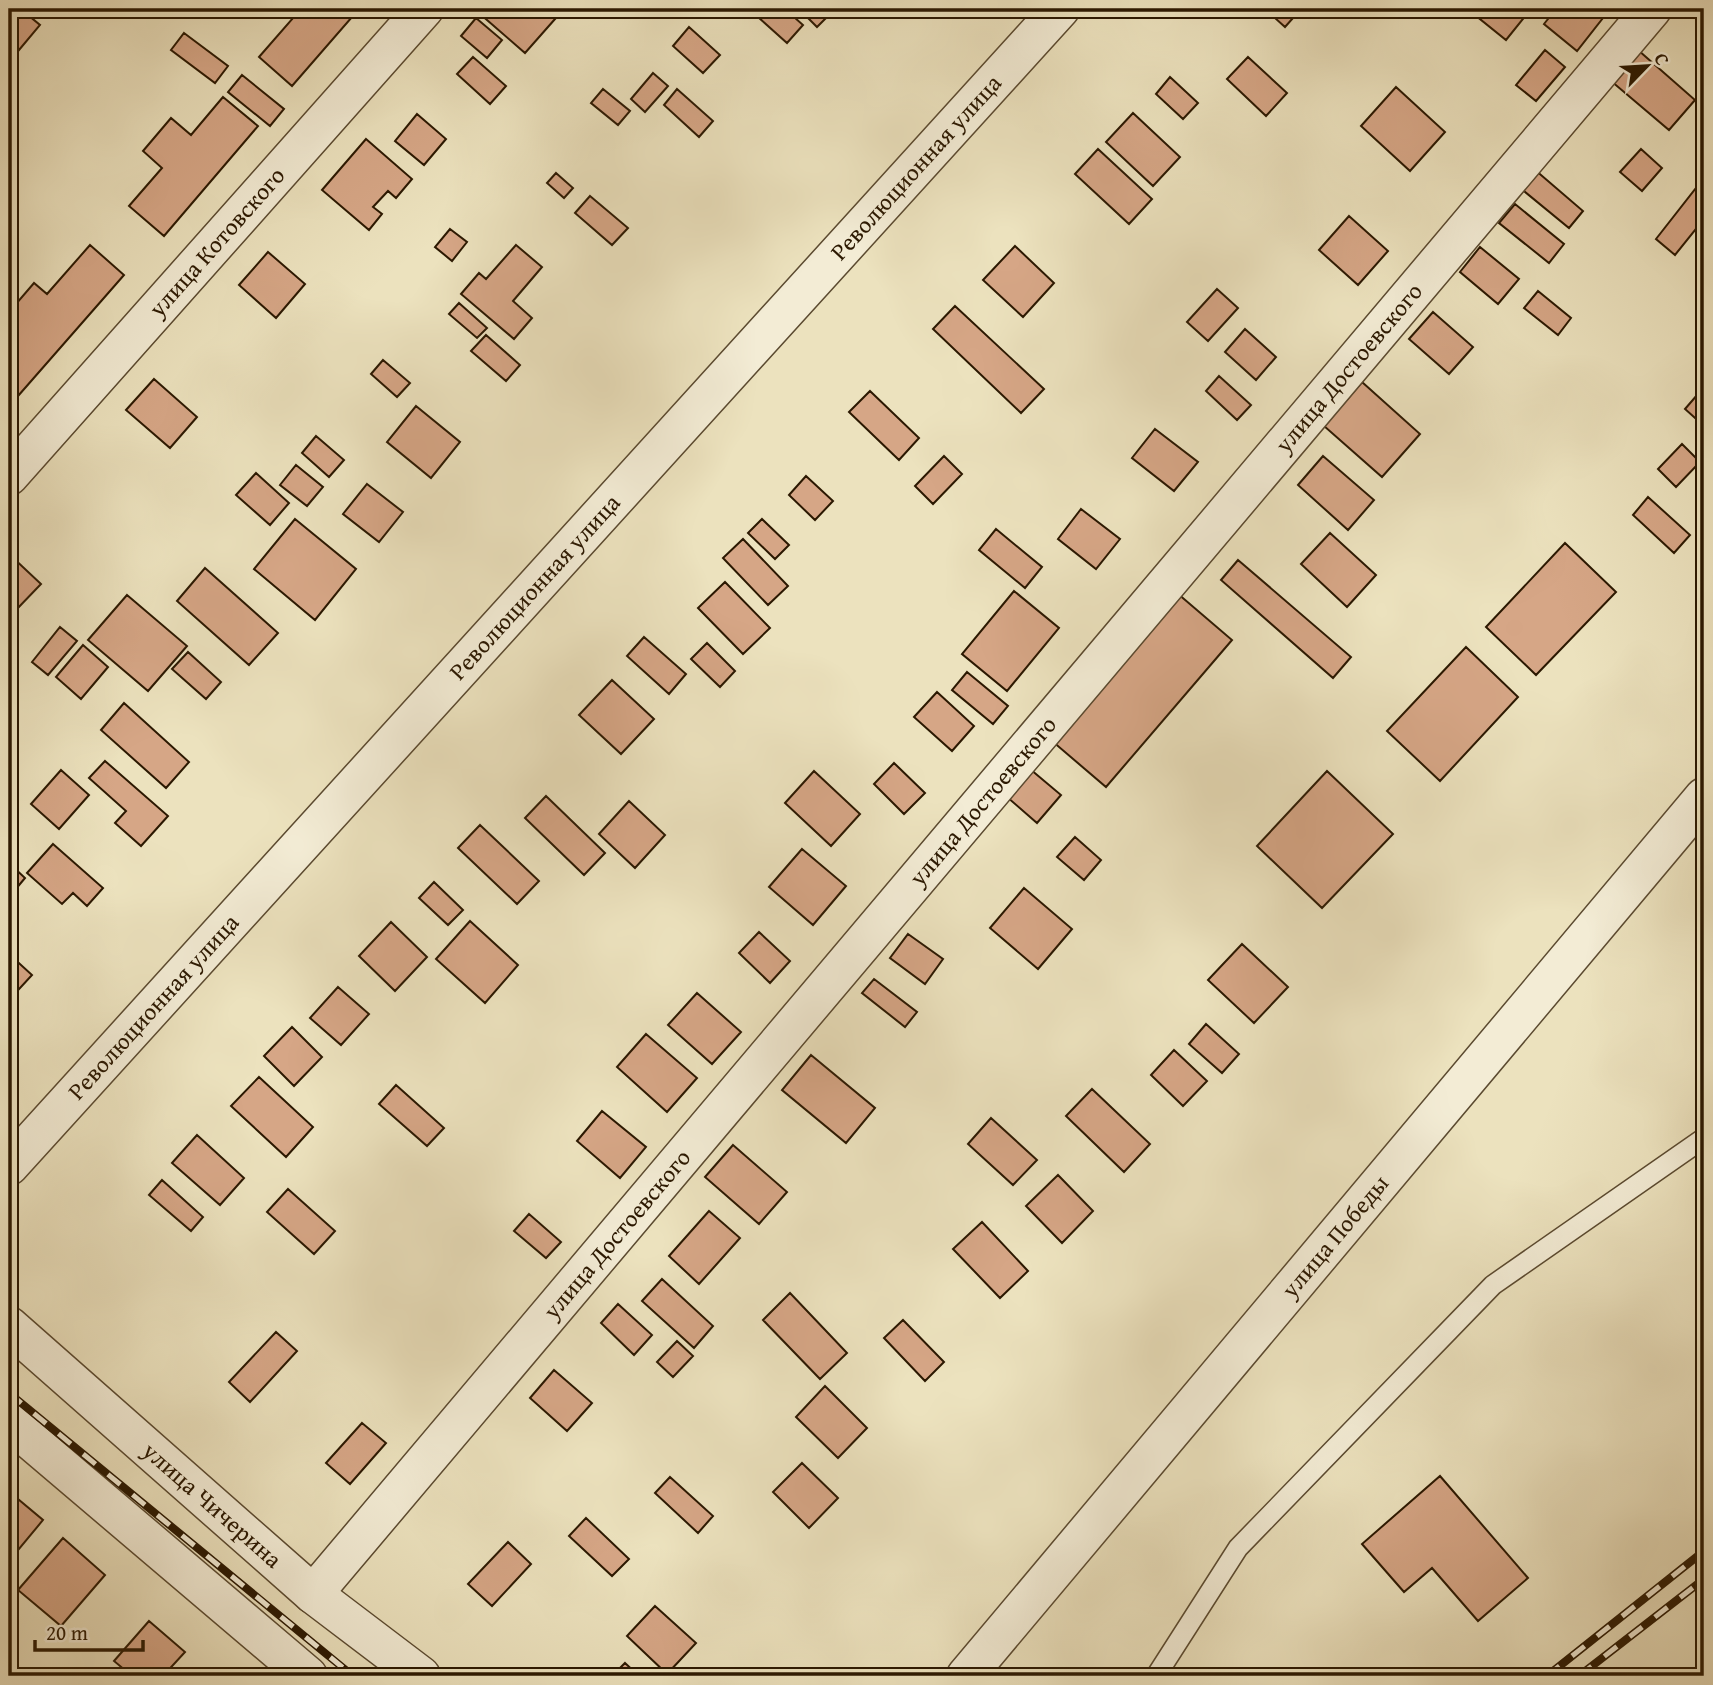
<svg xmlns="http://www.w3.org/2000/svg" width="1713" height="1685" font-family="'Gentium Book Plus',serif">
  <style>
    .building { fill: #d6a686; stroke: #2b1801; stroke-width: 2 }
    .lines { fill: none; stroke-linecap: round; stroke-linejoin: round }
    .service-casing { stroke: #5b4a30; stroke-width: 22 }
    .minor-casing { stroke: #5b4a30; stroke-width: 41 }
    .tertiary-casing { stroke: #5b4a30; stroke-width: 41 }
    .service { stroke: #f3ecd5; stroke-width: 19 }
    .minor { stroke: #f3ecd5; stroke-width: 38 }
    .tertiary { stroke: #f3ecd5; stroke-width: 38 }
    .rail-casing { stroke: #2b1801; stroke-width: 8 }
    .rail { stroke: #f3ecd5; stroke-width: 5; stroke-dasharray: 16; stroke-linecap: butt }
    .labels { text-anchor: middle; stroke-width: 5; stroke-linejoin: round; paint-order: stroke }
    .street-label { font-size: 24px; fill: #2b1801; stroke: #f3ecd5 }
  </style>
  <rect width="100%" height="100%" fill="#ece2be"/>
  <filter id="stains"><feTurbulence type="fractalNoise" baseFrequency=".00286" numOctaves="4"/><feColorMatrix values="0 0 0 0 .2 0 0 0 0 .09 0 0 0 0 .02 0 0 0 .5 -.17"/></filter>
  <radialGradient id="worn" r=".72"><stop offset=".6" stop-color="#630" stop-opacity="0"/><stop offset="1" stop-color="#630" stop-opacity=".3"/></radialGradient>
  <!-- building -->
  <path class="building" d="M9,9H33L28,15L40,25L19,50L9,42Z
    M284,9H359L292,86L259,57L294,17Z
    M482,9H543L555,19L525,53L479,13Z
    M749,9H785L803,25L787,43Z
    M799,9H824L830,14L817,27Z
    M1265,9H1301L1285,27Z
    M1480,9H1531L1506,40L1475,15Z
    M1556,9H1610L1577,51L1544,24Z
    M476,18L502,40L487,58L461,36Z
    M689,27L720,55L703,73L673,46Z
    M184,33L228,66L215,83L171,50Z
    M1545,50L1565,67L1536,101L1516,85Z
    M1638,50L1695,100L1669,130L1611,81Z
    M473,57L506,86L490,104L457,74Z
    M1248,57L1287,93L1266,116L1227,79Z
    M653,73L668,86L645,112L631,99Z
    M242,75L284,109L270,126L228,92Z
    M1170,77L1198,103L1183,119L1156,94Z
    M1396,87L1445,132L1410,171L1361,126Z
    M603,89L630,111L618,125L591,103Z
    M677,89L713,121L699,137L664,105Z
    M223,97L258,126L164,236L129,206L162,168L143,151L171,118L191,135Z
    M1133,113L1180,157L1153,186L1106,142Z
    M417,114L446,139L424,165L395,141Z
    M366,139L412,179L396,198L388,191L373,207L382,214L369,230L322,190Z
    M1098,149L1152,199L1129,224L1075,174Z
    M1641,149L1662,168L1642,191L1620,172Z
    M1534,169L1583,211L1569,228L1519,187Z
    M556,173L573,188L564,198L547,183Z
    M1696,188L1704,195V219L1675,255L1656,239Z
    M590,196L628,228L612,245L575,213Z
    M1515,204L1564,244L1549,263L1499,223Z
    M1349,216L1388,251L1358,285L1319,250Z
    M450,229L467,242L452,261L435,247Z
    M90,245L124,275L11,404L9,401V338L10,336L9,334V312L34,283L47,294Z
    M516,245L542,267L513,301L532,318L514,339L461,294L479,273L486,279Z
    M1015,246L1054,283L1023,317L983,280Z
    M1480,247L1519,279L1498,304L1460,272Z
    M268,252L305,284L276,318L239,285Z
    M1217,289L1238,308L1208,341L1187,322Z
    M1538,291L1571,318L1558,335L1524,308Z
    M459,303L487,328L477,338L449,314Z
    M955,306L1044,389L1021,413L933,329Z
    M1433,312L1473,347L1449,374L1409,339Z
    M1245,329L1276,357L1256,380L1225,352Z
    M486,335L520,365L506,381L471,351Z
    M383,360L410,383L397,397L371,374Z
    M1219,376L1251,405L1237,420L1206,391Z
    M154,379L197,417L170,448L126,410Z
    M1362,382L1420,434L1382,477L1324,426Z
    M1704,387V426L1685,409Z
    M870,391L919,438L899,460L849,412Z
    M416,406L460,442L431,478L387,442Z
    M1155,429L1198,462L1174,491L1132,458Z
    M316,436L344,460L329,477L302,453Z
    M1682,444L1700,462L1676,487L1658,469Z
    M944,456L962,474L933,504L915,486Z
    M1323,456L1374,500L1348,530L1298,485Z
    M296,465L323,487L307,506L280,485Z
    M256,473L289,503L270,525L236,495Z
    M806,476L833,501L815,520L789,495Z
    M367,484L403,512L379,542L343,514Z
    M1648,497L1690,535L1674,553L1633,515Z
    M1081,509L1120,539L1096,569L1058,539Z
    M295,519L356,569L315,620L254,569Z
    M762,519L789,545L775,559L748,533Z
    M996,529L1042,567L1025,588L979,550Z
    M1330,533L1376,575L1347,607L1301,564Z
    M743,539L788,586L768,605L723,558Z
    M1565,543L1616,592L1536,675L1486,627Z
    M9,554L41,584L16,610L9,603Z
    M1238,560L1351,657L1333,678L1221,580Z
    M205,568L278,633L249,665L177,601Z
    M725,582L770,628L743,654L698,608Z
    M1014,591L1059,628L1007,691L962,654Z
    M1177,593L1232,640L1106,787L1052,741Z
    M127,595L187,646L148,691L88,640Z
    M60,627L77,641L48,675L32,662Z
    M644,637L686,674L669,694L627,656Z
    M707,643L735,671L720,687L691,659Z
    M83,645L108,667L81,699L56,677Z
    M1466,647L1518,697L1440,781L1387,731Z
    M188,652L221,682L206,699L172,669Z
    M967,672L1008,706L993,724L952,690Z
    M612,680L654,719L621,754L579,715Z
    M937,692L974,726L952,751L914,717Z
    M124,703L189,762L166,788L101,730Z
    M105,761L168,816L141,846L115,823L126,811L89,778Z
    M894,763L925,793L904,814L874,784Z
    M1030,769L1061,795L1037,823L1007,797Z
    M61,770L89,795L59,829L31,804Z
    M814,771L860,814L831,846L785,803Z
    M1327,771L1393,834L1322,908L1257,846Z
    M546,796L605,853L584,875L525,818Z
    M629,801L665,835L635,868L599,834Z
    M480,825L539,881L517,904L458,848Z
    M1075,837L1101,860L1084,880L1057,857Z
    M53,844L103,888L87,906L73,893L62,904L27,873Z
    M802,849L846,886L813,925L769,887Z
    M9,863L25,878L15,890L9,885Z
    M434,882L463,910L448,925L419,898Z
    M1024,888L1072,929L1038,969L990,928Z
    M470,921L518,965L485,1003L436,959Z
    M391,922L427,957L395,991L359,956Z
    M759,932L790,961L770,983L739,953Z
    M908,934L943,959L925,984L890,958Z
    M1242,944L1288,987L1254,1023L1208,980Z
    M9,954L32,975L9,1000Z
    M874,979L917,1012L905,1027L862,993Z
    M338,987L369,1014L341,1045L310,1018Z
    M697,993L741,1032L712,1064L668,1025Z
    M1206,1024L1239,1054L1222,1073L1189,1044Z
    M292,1027L322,1057L294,1086L264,1056Z
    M646,1034L697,1078L667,1112L617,1067Z
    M1174,1050L1207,1081L1183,1106L1151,1075Z
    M811,1055L875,1108L846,1143L782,1090Z
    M259,1077L313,1127L286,1157L231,1106Z
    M396,1085L444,1128L427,1146L379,1104Z
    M1092,1089L1150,1144L1124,1172L1066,1116Z
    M602,1111L646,1147L620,1178L577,1141Z
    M991,1118L1037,1160L1013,1185L968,1144Z
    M197,1135L244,1178L220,1205L172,1163Z
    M733,1145L787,1192L759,1224L705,1177Z
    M1058,1175L1093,1211L1062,1243L1026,1206Z
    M162,1180L203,1217L191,1231L149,1195Z
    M288,1189L335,1231L314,1254L267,1212Z
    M709,1211L740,1238L699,1284L669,1256Z
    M529,1214L561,1242L546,1258L514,1231Z
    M982,1222L1028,1271L1000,1298L953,1249Z
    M662,1279L713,1326L694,1348L642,1301Z
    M790,1293L847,1353L820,1379L763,1320Z
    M618,1304L652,1335L634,1355L601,1323Z
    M903,1320L944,1362L925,1381L884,1338Z
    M276,1332L297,1351L250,1402L229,1382Z
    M677,1341L693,1356L673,1377L657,1362Z
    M554,1370L592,1403L567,1431L530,1398Z
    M825,1386L867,1428L838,1458L796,1417Z
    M362,1423L386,1443L350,1484L326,1463Z
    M802,1463L838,1498L809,1528L773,1492Z
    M1440,1476L1528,1578L1478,1621L1432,1568L1404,1592L1362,1544Z
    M670,1477L713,1516L698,1533L655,1493Z
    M12,1494L43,1520L9,1561V1499Z
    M586,1518L629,1559L612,1576L569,1536Z
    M63,1538L105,1575L61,1626L18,1590Z
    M508,1542L531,1564L492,1606L468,1584Z
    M655,1606L696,1643L667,1674L627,1636Z
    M149,1621L185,1652L163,1676H132L114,1661Z
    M625,1663L639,1676H612Z"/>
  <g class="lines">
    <defs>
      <path id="service" d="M1156,1676L1238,1548L1493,1285L1704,1138"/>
      <g id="minor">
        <path id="s1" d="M9,476L424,9"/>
        <path id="s2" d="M9,1326L313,1594L421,1676"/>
        <path d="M9,1422L308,1676"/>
        <path id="s3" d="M313,1594L1652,9"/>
      </g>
      <g id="tertiary">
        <path id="s4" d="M9,1166L1060,9"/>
        <path id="s5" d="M966,1676L1704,797"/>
      </g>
    </defs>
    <!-- service casing -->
    <use href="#service" class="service-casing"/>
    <!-- minor casing -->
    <use href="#minor" class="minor-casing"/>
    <!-- tertiary casing -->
    <use href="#tertiary" class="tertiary-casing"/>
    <!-- service -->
    <use href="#service" class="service"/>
    <!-- minor -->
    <use href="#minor" class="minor"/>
    <!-- tertiary -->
    <use href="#tertiary" class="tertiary"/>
    <defs>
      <path id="rail" d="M9,1393L353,1676
        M1547,1676L1704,1551
        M1579,1676L1704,1579"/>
    </defs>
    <!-- rail casing -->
    <use href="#rail" class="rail-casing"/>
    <!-- rail -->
    <use href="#rail" class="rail"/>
  </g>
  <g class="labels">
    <!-- street labels -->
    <g class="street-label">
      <text dy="8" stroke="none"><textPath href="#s4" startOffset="1349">Революционная улица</textPath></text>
      <text dy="8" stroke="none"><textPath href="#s1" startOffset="313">улица Котовского</textPath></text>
      <text dy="8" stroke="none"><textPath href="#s3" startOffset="1605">улица Достоевского</textPath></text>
      <text dy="8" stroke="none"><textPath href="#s4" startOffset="782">Революционная улица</textPath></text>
      <text dy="8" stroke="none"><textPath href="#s3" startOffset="1038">улица Достоевского</textPath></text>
      <text dy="8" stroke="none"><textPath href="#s4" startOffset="215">Революционная улица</textPath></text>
      <text dy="8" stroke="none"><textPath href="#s3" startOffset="471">улица Достоевского</textPath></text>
      <text dy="8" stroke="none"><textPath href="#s5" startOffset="574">улица Победы</textPath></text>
      <text dy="8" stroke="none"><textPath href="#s2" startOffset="271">улица Чичерина</textPath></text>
    </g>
  </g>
  <!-- margin -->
  <rect width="1713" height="1685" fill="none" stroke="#ece2be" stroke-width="35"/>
  <rect x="10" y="10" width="1692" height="1664" fill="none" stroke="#2b1801" stroke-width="3.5"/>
  <rect x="18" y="18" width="1678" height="1650" fill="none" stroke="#2b1801" stroke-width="2"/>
  <!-- north arrow -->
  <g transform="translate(1647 66) rotate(65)" stroke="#f3ecd5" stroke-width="5" paint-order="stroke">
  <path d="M0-5L12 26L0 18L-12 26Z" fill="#2b1801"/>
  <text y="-10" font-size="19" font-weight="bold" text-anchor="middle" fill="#2b1801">С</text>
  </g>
  <!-- scale -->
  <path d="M35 1640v10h108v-10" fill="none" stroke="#2b1801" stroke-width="3.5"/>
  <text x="46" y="1640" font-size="21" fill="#2b1801" stroke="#f3ecd5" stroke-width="5" paint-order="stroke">20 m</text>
  <rect width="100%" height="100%" filter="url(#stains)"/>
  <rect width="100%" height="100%" fill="url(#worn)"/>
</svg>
